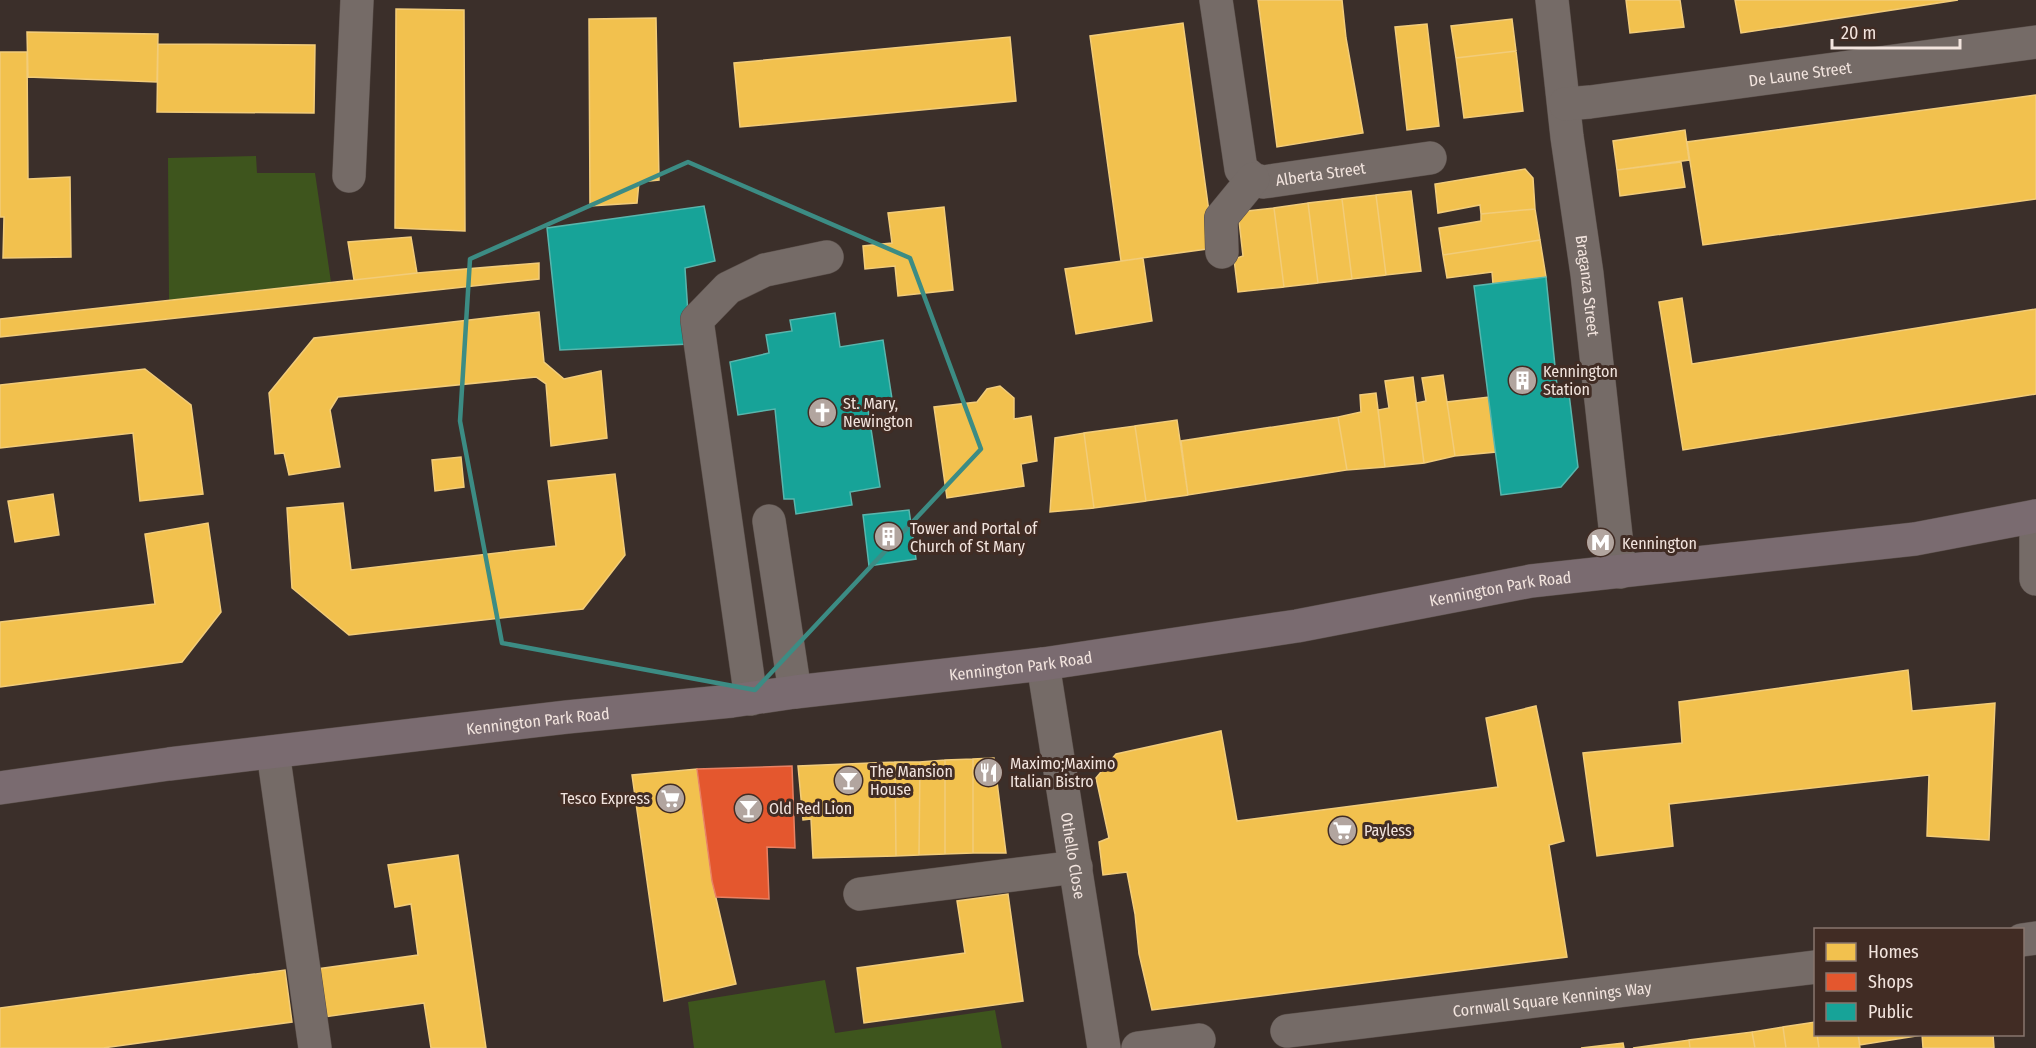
<svg xmlns="http://www.w3.org/2000/svg" width="2036" height="1048" font-family="'Fira Sans Condensed',sans-serif">
  <style>
    .green { fill: #3e551d }
    .homes { fill: #f2c14e; stroke: #f2cc79; stroke-width: 1.5 }
    .shops { fill: #e4572e; stroke: #e88163; stroke-width: 1.5 }
    .public { fill: #17a398; stroke: #59b6ad; stroke-width: 1.5 }
    .lines { fill: none; stroke-linecap: round; stroke-linejoin: round }
    .minor-casing { stroke: #584d48; stroke-width: 34 }
    .highway-casing { stroke: #584d48; stroke-width: 34 }
    .minor { stroke: #756b67; stroke-width: 33 }
    .highway { stroke: #7a6b70; stroke-width: 33 }
    .marked { fill: none; stroke: #3c8c84; stroke-width: 4.5; stroke-linejoin: round }
    .labels { text-anchor: middle; stroke-width: 6; stroke-linejoin: round; paint-order: stroke }
    .street-label { font-size: 16px; fill: #f2e4de; stroke: #412c24 }
    .poi-label { font-size: 16px; fill: #f2e4de; stroke: #412c24; text-anchor: start }
  </style>
  <rect width="100%" height="100%" fill="#3b2f2a"/>
  <!-- green -->
  <path class="green" d="M256,156L257,173H315L331,282L169,300L168,158Z
    M825,980L835,1033L995,1010L1002,1048H694L688,1002Z"/>
  <!-- homes -->
  <path class="homes" d="M1258,0H1342L1346,38L1363,133L1277,147Z
    M1626,0H1680L1684,27L1630,33Z
    M1735,0H1958L1741,33Z
    M396,9L464,10L465,231L395,228Z
    M656,18L659,180L639,182L637,203L590,206L589,19Z
    M1512,19L1516,51L1456,58L1451,26Z
    M1183,23L1214,248L1121,261L1090,36Z
    M1427,24L1439,126L1407,130L1395,27Z
    M27,32L158,34L157,82L28,77Z
    M1010,37L1016,101L740,127L734,63Z
    M158,44L315,45L314,113L157,112Z
    M1516,51L1523,111L1464,118L1456,58Z
    M0,52H27L28,179L70,177L71,257L3,258L4,217H0Z
    M2036,95V199L1703,245L1687,142Z
    M1685,130L1689,160L1617,170L1613,141Z
    M1681,162L1685,187L1620,196L1617,170Z
    M1525,169L1533,178L1535,209L1481,214L1480,205L1438,213L1435,184Z
    M1411,191L1421,271L1386,275L1376,195Z
    M1376,195L1386,275L1352,279L1342,199Z
    M1342,199L1352,279L1318,283L1308,203Z
    M1308,203L1318,283L1284,287L1274,208Z
    M944,207L953,290L898,296L895,266L865,269L863,246L892,243L888,213Z
    M1274,208L1284,287L1238,292L1234,259L1243,256L1238,212Z
    M1535,209L1540,240L1443,255L1439,228L1481,221V214Z
    M411,237L417,273L354,280L348,242Z
    M1540,240L1546,277L1493,284L1492,272L1447,278L1443,255Z
    M1143,258L1152,321L1076,334L1065,269Z
    M539,263V279L0,337V319L417,273Z
    M1682,298L1692,364L2036,309V394L1683,450L1659,302Z
    M539,312L544,362L564,379L601,371L607,438L551,446L546,384L536,377L338,397L330,410L340,467L289,475L284,453L275,454L269,393L314,338Z
    M145,369L191,405L203,494L140,501L133,433L0,448V385Z
    M1443,375L1455,456L1424,463L1416,403L1426,401L1422,378Z
    M1413,377L1424,463L1385,467L1378,410L1389,408L1385,381Z
    M1000,386L1014,398V419L1031,416L1037,461L1021,464L1024,486L947,498L934,407L977,402L987,389Z
    M1376,393L1385,467L1347,470L1338,417L1361,412L1360,395Z
    M1489,397L1496,452L1455,456L1447,402Z
    M1338,417L1347,470L1188,495L1181,441Z
    M1177,420L1188,495L1146,501L1135,426Z
    M1135,426L1146,501L1094,508L1084,433Z
    M1084,433L1094,508L1050,512L1055,438Z
    M461,457L464,487L435,491L432,460Z
    M615,474L625,555L583,609L349,635L292,588L287,508L343,503L351,570L556,546L548,481Z
    M53,494L59,535L15,542L8,501Z
    M208,523L221,612L182,662L0,687V622L155,604L145,534Z
    M1908,670L1912,711L1995,703L1989,840L1927,836L1929,775L1669,804L1673,846L1597,856L1583,753L1682,743L1679,702Z
    M1536,706L1564,841L1549,845L1567,957L1152,1010L1139,954L1135,914L1127,872L1103,875L1099,842L1109,838L1096,778L1116,754L1221,731L1237,821L1498,787L1486,718Z
    M994,758L1006,853H973V759Z
    M973,759V853L945,854V760Z
    M945,760V854L919,855L920,762Z
    M895,762L896,856L813,858L811,819L803,820L798,766Z
    M895,762H920L919,855L896,856Z
    M697,769L712,881L736,984L664,1001L632,775Z
    M458,855L486,1048H431L424,1003L324,1017L317,969L418,955L411,904L395,907L388,865Z
    M1008,894L1023,1001L864,1023L857,968L965,953L957,901Z
    M285,970L292,1022L103,1048H0V1008Z
    M1815,1022L1816,1034H1817L1819,1048H1786L1783,1027Z
    M1783,1027L1786,1048H1755L1752,1032Z
    M1752,1032L1755,1048H1690L1689,1040Z
    M1817,1034H1858L1860,1048H1819Z
    M1858,1034H1922V1035L1860,1045Z
    M1993,1034L1994,1048H1923L1922,1034Z
    M1689,1040L1690,1048H1633Z
    M1623,1043L1624,1048H1581Z"/>
  <!-- shops -->
  <path class="shops" d="M792,766L795,848L767,847L769,899L716,897L712,881L697,769Z"/>
  <!-- public -->
  <path class="public" d="M704,206L715,261L685,268L690,344L560,350L547,228Z
    M1546,277L1558,396L1569,394L1578,467L1561,487L1501,495L1474,286Z
    M835,313L840,347L883,340L892,399L867,403L880,487L850,492L852,505L796,514L794,499H784L775,409L738,415L730,362L769,353L766,335L792,331L790,320Z
    M909,510L916,559L869,566L863,515Z"/>
  <g class="lines">
    <defs>
      <g id="minor">
        <path id="s1" d="M1216,0L1241,169L1253,179L1263,182L1430,158"/>
        <path id="s2" d="M1552,0L1567,137L1587,274L1620,572"/>
        <path id="s3" d="M1565,104L1590,102L2036,42"/>
        <path d="M349,176L357,0"/>
        <path d="M1222,252L1221,218L1253,179"/>
        <path d="M2036,516V579"/>
        <path d="M769,521L795,692"/>
        <path id="s4" d="M1043,664L1104,1048"/>
        <path d="M751,699L697,320L728,288L765,270L827,257"/>
        <path d="M273,752L315,1048"/>
        <path d="M860,894L1076,867"/>
        <path d="M2022,940L2036,938"/>
        <path id="s5" d="M1287,1031L1816,967"/>
        <path d="M1138,1048L1199,1040"/>
      </g>
      <g id="highway">
        <path id="s6" d="M0,788L169,764L567,717L732,701L795,692L1043,664L1297,626L1531,581L1915,539L2036,516"/>
      </g>
    </defs>
    <!-- minor casing -->
    <use href="#minor" class="minor-casing"/>
    <!-- highway casing -->
    <use href="#highway" class="highway-casing"/>
    <!-- minor -->
    <use href="#minor" class="minor"/>
    <!-- highway -->
    <use href="#highway" class="highway"/>
  </g>
  <!-- marked area -->
  <path class="marked" d="M688,162L910,258L981,449L755,690L502,643L460,421L470,259Z"/>
  <!-- icons -->
  <defs>
    <symbol id="building-disc" viewBox="-11 -11 22 22"><circle r="9.5" fill="#b2a59f" stroke="#412c24"/><path d="M-4-6H4V6H1V3H-1V6H-4ZM-2.5-4.3h1.7v1.8h-1.7ZM.8-4.3h1.7v1.8H.8ZM-2.5-1h1.7V.8h-1.7ZM.8-1h1.7V.8H.8Z" fill="#fff"/></symbol>
    <symbol id="church-disc" viewBox="-11 -11 22 22"><circle r="9.5" fill="#b2a59f" stroke="#412c24"/><path d="M-1.2-6h2.4v3.5h3.3v2.4h-3.3V6h-2.4V-.1h-3.3v-2.4h3.3Z" fill="#fff"/></symbol>
    <symbol id="metro-disc" viewBox="-11 -11 22 22"><circle r="9.5" fill="#b2a59f" stroke="#412c24"/><path d="M-5.5 5V-5H-3L0 0L3-5H5.5V5H3V-.5L0 4L-3-.5V5Z" fill="#fff"/></symbol>
    <symbol id="restaurant-disc" viewBox="-11 -11 22 22"><circle r="9.5" fill="#b2a59f" stroke="#412c24"/><path d="M-5-6h1v4h1v-4h1v4h1v-4h1v5L-1.5 .5V6h-2V.5L-5-1ZM5-6V6H3V1.5H1.5Q1.5-4 5-6Z" fill="#fff"/></symbol>
    <symbol id="bar-disc" viewBox="-11 -11 22 22"><circle r="9.5" fill="#b2a59f" stroke="#412c24"/><path d="M-6-5H6L.8 .8V4.5H3.5V6h-7V4.5H-.8V.8Z" fill="#fff"/></symbol>
    <symbol id="supermarket-disc" viewBox="-11 -11 22 22"><circle r="9.5" fill="#b2a59f" stroke="#412c24"/><path d="M-6-5.5h2.5l.6 2H6L4.5 2H-2.5L-4.4-4H-6ZM-1.5 3.2a1.3 1.3 0 1 0 .1 0ZM3 3.2a1.3 1.3 0 1 0 .1 0Z" fill="#fff"/></symbol>
  </defs>
  <g fill-rule="evenodd">
    <use href="#building-disc" x="1506" y="364" width="33" height="33"/>
    <use href="#church-disc" x="806" y="396" width="33" height="33"/>
    <use href="#building-disc" x="872" y="520" width="33" height="33"/>
    <use href="#metro-disc" x="1584" y="526" width="33" height="33"/>
    <use href="#restaurant-disc" x="972" y="756" width="33" height="33"/>
    <use href="#bar-disc" x="832" y="764" width="33" height="33"/>
    <use href="#supermarket-disc" x="654" y="782" width="33" height="33"/>
    <use href="#bar-disc" x="732" y="792" width="33" height="33"/>
    <use href="#supermarket-disc" x="1326" y="814" width="33" height="33"/>
  </g>
  <g class="labels">
    <!-- street labels -->
    <g class="street-label">
      <text dy="6" stroke="none"><textPath href="#s3" startOffset="237">De Laune Street</textPath></text>
      <text dy="6" stroke="none"><textPath href="#s1" startOffset="255">Alberta Street</textPath></text>
      <text dy="6" stroke="none"><textPath href="#s2" startOffset="288">Braganza Street</textPath></text>
      <text dy="6" stroke="none"><textPath href="#s6" startOffset="1514">Kennington Park Road</textPath></text>
      <text dy="6" stroke="none"><textPath href="#s6" startOffset="1028">Kennington Park Road</textPath></text>
      <text dy="6" stroke="none"><textPath href="#s6" startOffset="542">Kennington Park Road</textPath></text>
      <text dy="6" stroke="none"><textPath href="#s4" startOffset="194">Othello Close</textPath></text>
      <text dy="6" stroke="none"><textPath href="#s5" startOffset="267">Cornwall Square Kennings Way</textPath></text>
    </g>
    <!-- poi labels -->
    <g class="poi-label">
      <text x="1543" y="377">Kennington<tspan x="1543" dy="18">Station</tspan></text>
      <text x="843" y="409">St. Mary,<tspan x="843" dy="18">Newington</tspan></text>
      <text x="910" y="534">Tower and Portal of<tspan x="910" dy="18">Church of St Mary</tspan></text>
      <text x="1622" y="549">Kennington</text>
      <text x="1010" y="769">Maximo;Maximo<tspan x="1010" dy="18">Italian Bistro</tspan></text>
      <text x="870" y="777">The Mansion<tspan x="870" dy="18">House</tspan></text>
      <text x="650" y="804" text-anchor="end">Tesco Express</text>
      <text x="769" y="814">Old Red Lion</text>
      <text x="1364" y="836">Payless</text>
    </g>
  </g>
  <!-- legend -->
  <rect x="1814" y="928" width="210" height="108" fill="#412c24" stroke="#88766e" stroke-width="1.5"/>
  <rect x="1826" y="943" width="30" height="18" fill="#f2c14e" stroke="#88766e" stroke-width="1.5"/>
  <text x="1868" y="958" font-size="18" fill="#f2e4de">Homes</text>
  <rect x="1826" y="973" width="30" height="18" fill="#e4572e" stroke="#88766e" stroke-width="1.5"/>
  <text x="1868" y="988" font-size="18" fill="#f2e4de">Shops</text>
  <rect x="1826" y="1003" width="30" height="18" fill="#17a398" stroke="#88766e" stroke-width="1.5"/>
  <text x="1868" y="1018" font-size="18" fill="#f2e4de">Public</text>
  <!-- scale -->
  <path d="M1832 39v9h128v-9" fill="none" stroke="#f2e4de" stroke-width="3"/>
  <text x="1841" y="39" font-size="18" fill="#f2e4de" stroke="#412c24" stroke-width="4.5" paint-order="stroke">20 m</text>
</svg>
